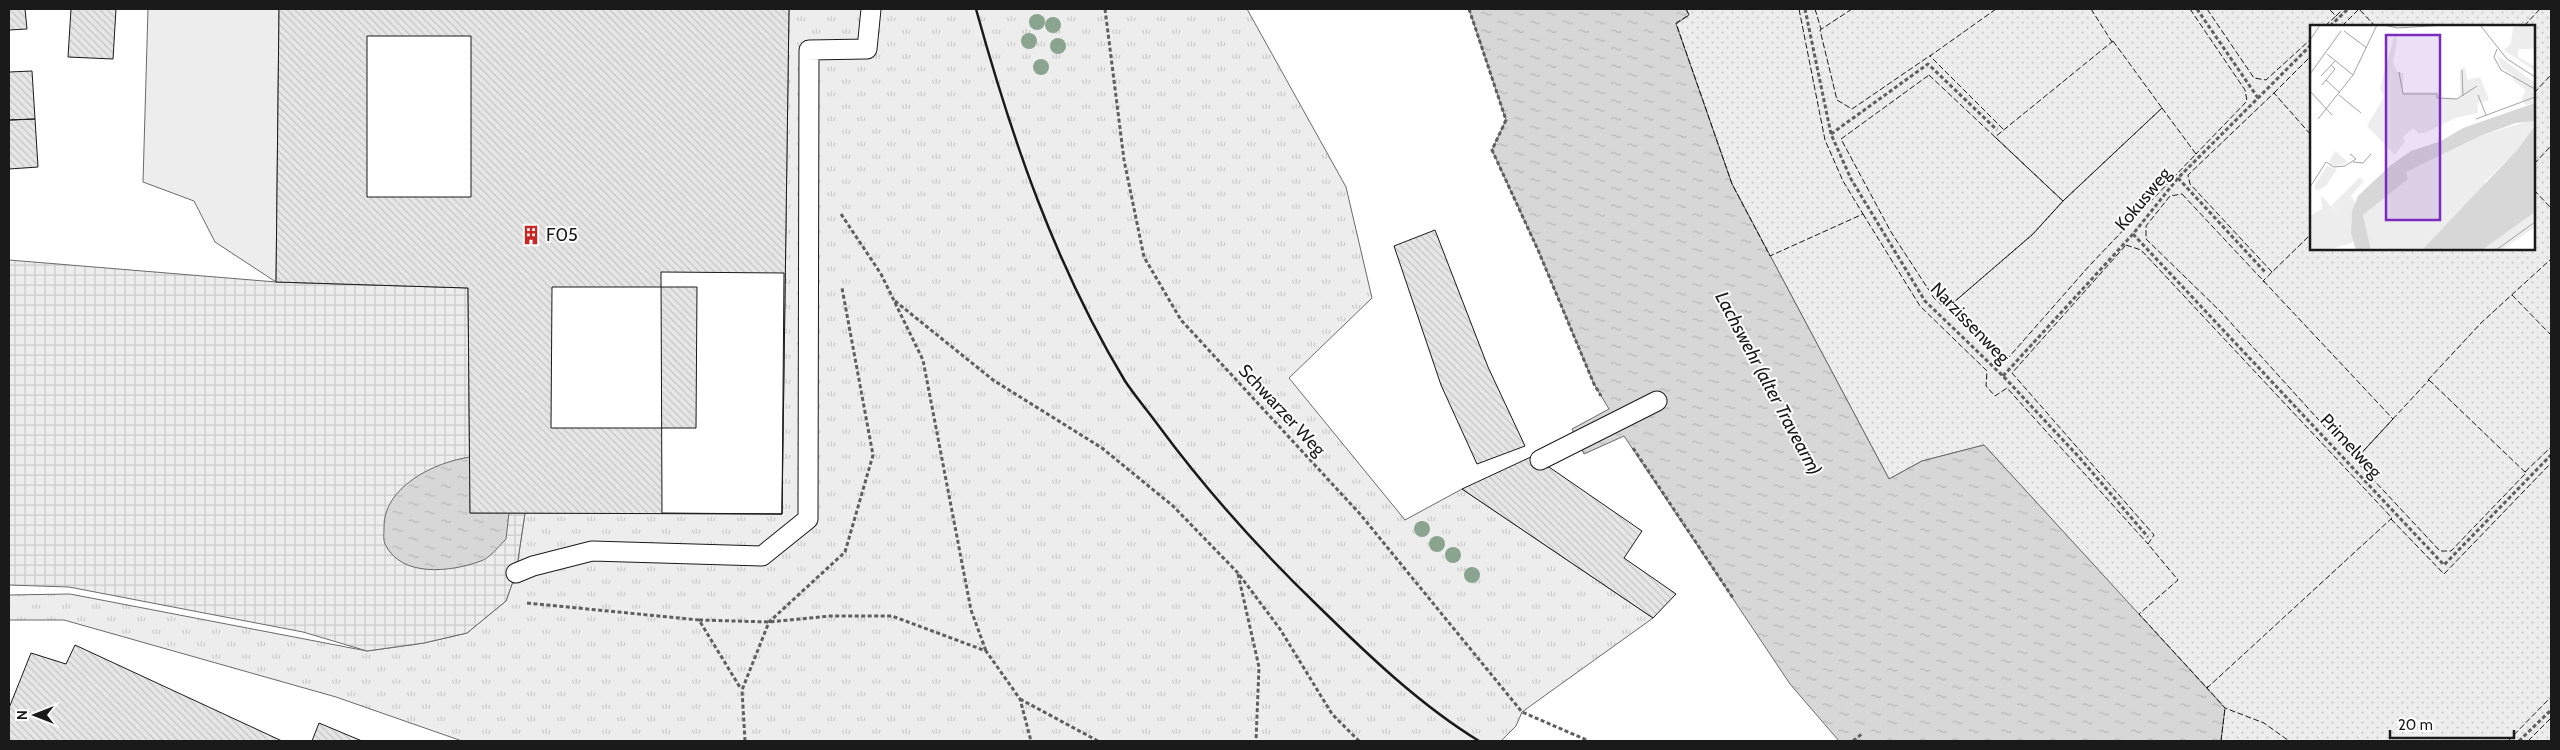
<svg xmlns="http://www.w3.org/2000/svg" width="2560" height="750" font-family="Cabin,sans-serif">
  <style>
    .grass { fill: url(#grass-tufts); stroke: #6a6a6a }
    .garden { fill: url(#garden-dots); stroke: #6a6a6a; fill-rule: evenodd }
    .pitch { fill: #ededed; stroke: #6a6a6a }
    .plaza { fill: url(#plaza-grid); stroke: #6a6a6a }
    .water { fill: url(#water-ripples); stroke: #6a6a6a }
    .building { fill: url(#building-back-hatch); stroke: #1a1a1a; fill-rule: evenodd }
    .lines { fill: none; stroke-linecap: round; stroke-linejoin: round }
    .lane-casing { stroke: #1a1a1a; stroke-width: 21 }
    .path { stroke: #5f5f5f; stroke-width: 3; stroke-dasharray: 4 2.5; stroke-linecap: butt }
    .lane { stroke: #fff; stroke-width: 19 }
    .fence { stroke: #1a1a1a; stroke-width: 1; stroke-dasharray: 6 2.5; stroke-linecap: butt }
    .wall { stroke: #1a1a1a; stroke-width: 2.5 }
    .tree { fill: #8aa48f }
    .labels { text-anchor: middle; stroke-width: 4; stroke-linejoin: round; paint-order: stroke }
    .street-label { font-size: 18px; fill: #1a1a1a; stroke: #fff }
    .poi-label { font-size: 18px; fill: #1a1a1a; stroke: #fff; text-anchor: start }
    .water-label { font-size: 19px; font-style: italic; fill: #1a1a1a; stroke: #fff }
    .inset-road { fill: none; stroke: #a3a3a3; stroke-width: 1 }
    .view { fill: #7b2cbf; fill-opacity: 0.15; stroke: #7b2cbf; stroke-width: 2.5 }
    .inset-edge { fill: none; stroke: #1a1a1a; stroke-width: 2.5 }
  </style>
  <defs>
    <pattern id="grass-tufts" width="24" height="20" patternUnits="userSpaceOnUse" patternTransform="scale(1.25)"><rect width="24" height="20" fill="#ededed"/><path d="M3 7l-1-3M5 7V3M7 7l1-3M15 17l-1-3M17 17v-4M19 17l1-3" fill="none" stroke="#cbcbcb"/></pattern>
    <pattern id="garden-dots" width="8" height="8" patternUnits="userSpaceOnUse" patternTransform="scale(1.25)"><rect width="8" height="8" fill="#ededed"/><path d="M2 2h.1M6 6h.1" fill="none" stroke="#cbcbcb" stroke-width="1.8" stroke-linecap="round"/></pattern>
    <pattern id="plaza-grid" width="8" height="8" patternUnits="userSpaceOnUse" patternTransform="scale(1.25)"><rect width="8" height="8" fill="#ededed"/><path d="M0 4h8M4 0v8" fill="none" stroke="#cbcbcb"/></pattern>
    <pattern id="water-ripples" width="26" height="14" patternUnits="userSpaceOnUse" patternTransform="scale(1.25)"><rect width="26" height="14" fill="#d7d7d7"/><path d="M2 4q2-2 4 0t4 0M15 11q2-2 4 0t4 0" fill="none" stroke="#b8b8b8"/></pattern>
    <pattern id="building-back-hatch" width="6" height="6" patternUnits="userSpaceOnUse" patternTransform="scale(1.25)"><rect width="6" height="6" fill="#e6e6e6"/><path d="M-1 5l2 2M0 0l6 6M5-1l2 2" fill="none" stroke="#c5c5c5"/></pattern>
  </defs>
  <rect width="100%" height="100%" fill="#fff"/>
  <!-- grass -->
  <path class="grass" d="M789,9H1247L1346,187L1372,298L1289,378L1405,520L1462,489L1653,618L1522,712L1516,726L1501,741H462L336,697L64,620H9V595L70,594L367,651L424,643L467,633L506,601L516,573L525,513L782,514Z"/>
  <!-- garden -->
  <path class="garden" d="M1686,9H2551V741H2221L2224,708L1984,445L1922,461L1889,479L1732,184L1676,24L1689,15ZM2311,26H2534V249H2311Z"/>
  <!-- pitch -->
  <path class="pitch" d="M148,9H279L276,282L215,242L194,201L143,182Z"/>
  <!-- plaza -->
  <path class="plaza" d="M9,260L276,282L468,288L470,513H525L516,573L506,601L467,633L424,643L367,651L303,632L69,587L9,585Z"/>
  <!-- water -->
  <path class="water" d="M1469,9H1686L1689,15L1676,24L1732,184L1889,479L1922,461L1984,445L2225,708L2221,741H1839L1790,684L1624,436L1584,454L1572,429L1609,409L1594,384L1538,250L1492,150L1506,120Z
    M470,457V513H509L506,539C499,546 490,558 481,561C451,572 401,578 385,544C383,540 384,533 384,529C382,487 435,462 470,457Z"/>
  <!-- building -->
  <path class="building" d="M9,9H25L27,29L9,30Z
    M71,9H116L113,59L68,57Z
    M279,9H789L782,514L470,513L468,288L276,282ZM367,36H471V197H367ZM552,287H697L696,428H551Z
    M32,71L35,119L9,120V72Z
    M35,119L38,167L9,169V120Z
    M1435,230L1488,367L1525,446L1477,464L1441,385L1394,246Z
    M661,272L784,273L782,514L662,513Z
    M1533,456L1642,531L1624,558L1676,594L1653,618L1462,489Z
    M75,645L282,741H9V708L31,653L66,664Z
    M319,723L362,741H312Z"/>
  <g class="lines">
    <defs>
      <path id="lane" d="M1540,460L1657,401
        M516,573L533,566L592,551L762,556L808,519L809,50L867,49L871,9"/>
    </defs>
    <!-- lane casing -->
    <use href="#lane" class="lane-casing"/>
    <!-- path -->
    <path class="path" d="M1105,9L1124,160L1144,257L1181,320L1360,514L1522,712L1589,741
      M1469,9L1506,120L1492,150L1538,250L1594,384L1601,396
      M1805,9L1831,134L1851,179L1925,301L2003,376L2079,457L2148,537
      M2197,9L2258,98
      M2330,26L2348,9
      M1831,134L1928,64L1997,130
      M2178,178L2265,272
      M841,214L881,274L923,360L971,610L986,651
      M2133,234L2444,565L2551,455
      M895,301L993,380L1102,448L1173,506L1238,573L1280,629L1332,714L1359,741
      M2003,376L2133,234L2178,178L2311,45
      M1633,448L1733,598
      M1238,574L1259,667L1256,741
      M527,603L699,620L741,689
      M699,620L769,622L830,616H892L986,651L1020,699L1031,741
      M1020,699L1098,741
      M745,741L742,690L769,622L845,552L873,455L842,288
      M1853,741L1863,733
      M2519,741L2551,710"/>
    <!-- lane -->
    <use href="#lane" class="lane"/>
    <!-- fence -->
    <path class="fence" d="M1686,9L1689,15L1676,23L1732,184L1770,256L1863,214L1843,181L1825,140L1799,9
      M1815,9L1821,29
      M1852,9L1820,30L1837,100L1852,109L1931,55
      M1996,9L1930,56L2003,129
      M2091,9L2112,42
      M2190,9L2245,90L2247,101L2196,154L2195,153
      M2207,9L2254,78L2266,80L2311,39
      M2336,16L2343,9
      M2325,26L2336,16L2329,9
      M2342,26L2359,9L2375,26
      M2524,26L2540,9
      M2113,41L2162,108L2063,201L1995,137Z
      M1929,75L2063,201L2033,234L1946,309L1934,298L1891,232L1841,139Z
      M2274,93L2311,56
      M2534,93L2551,75
      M2162,108L2196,154L2090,265L2009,357L1996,356L1946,309L2033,234L2063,201Z
      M2534,164L2551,146
      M2534,190L2551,208
      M2182,194L2393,419L2355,460L2221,312L2146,239V226L2170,196Z
      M1863,214L1920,306L1987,371L1986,386L1995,396L2007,388L2148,544
      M2126,245L2141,250L2392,518L2207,688L2139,614L2178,580L2148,544L2154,535L2012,373Z
      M2272,272L2190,184L2188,175L2274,93L2311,135
      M2265,282L2263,281L2311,234
      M2512,295L2551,335
      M2428,380L2481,323L2551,259
      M2429,380L2526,473L2451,551H2440L2355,460Z
      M2525,472L2551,447
      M2391,519L2444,574L2551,463
      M2208,686L2207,688L2225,708L2264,723L2289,741
      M2221,741L2225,708
      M2508,741L2551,697
      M2528,741L2551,718"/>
    <!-- wall -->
    <path class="wall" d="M976,9C1012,139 1055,265 1125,381C1135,396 1147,410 1158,425C1206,490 1260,550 1318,606C1367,654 1420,705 1479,741"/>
  </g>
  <!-- trees -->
  <g class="tree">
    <circle cx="1037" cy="22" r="8"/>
    <circle cx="1053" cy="25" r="8"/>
    <circle cx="1029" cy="41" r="8"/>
    <circle cx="1058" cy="46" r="8"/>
    <circle cx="1041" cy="67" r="8"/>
    <circle cx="1422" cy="529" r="8"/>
    <circle cx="1437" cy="544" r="8"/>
    <circle cx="1453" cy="555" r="8"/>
    <circle cx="1472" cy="575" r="8"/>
  </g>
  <!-- icons -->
  <defs>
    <symbol id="building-bare" viewBox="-9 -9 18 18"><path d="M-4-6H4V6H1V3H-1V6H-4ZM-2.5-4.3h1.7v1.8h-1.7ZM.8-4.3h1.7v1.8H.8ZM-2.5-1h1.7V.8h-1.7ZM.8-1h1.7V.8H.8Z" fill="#c62828" stroke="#fff" stroke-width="2.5" paint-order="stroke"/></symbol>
  </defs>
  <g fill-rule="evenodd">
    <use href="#building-bare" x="517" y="221" width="28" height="28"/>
  </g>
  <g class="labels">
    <!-- street labels -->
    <g class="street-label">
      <text transform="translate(2143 199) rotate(-50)" y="6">Kokusweg</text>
      <text transform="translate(1970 323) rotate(46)" y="6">Narzissenweg</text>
      <text transform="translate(1282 410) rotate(47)" y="6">Schwarzer Weg</text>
      <text transform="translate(2351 446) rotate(47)" y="6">Primelweg</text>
    </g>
    <!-- poi labels -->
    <g class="poi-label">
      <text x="546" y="241">F05</text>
    </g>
    <!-- water labels -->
    <g class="water-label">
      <text transform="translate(1769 383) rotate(62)" y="7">Lachswehr (alter Travearm)</text>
    </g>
  </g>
  <!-- overview -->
  <g transform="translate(2310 25)">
    <rect width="225" height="225" fill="#fff"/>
    <path d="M207,0H225V24H208V32L225,41V46L194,25L201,18L203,2ZM85,8L87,15L83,37L87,47L93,48V67H130L129,72L150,73V45L155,42L157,55L170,52L179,75L167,78L168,88L145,93L117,107L109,109L103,103L93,112L95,116L85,130L57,101L74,72L70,63ZM187,30L225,58V78L216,80L211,75L216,65L204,56L203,50L191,42ZM222,95L225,101L207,125L143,188L145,191L112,225H104L208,119ZM17,141L27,144L16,161L7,166L4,162ZM225,187V202L191,225H172Z" fill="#ededed"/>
    <path d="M11,170L32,194L41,196L44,217L18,225H0V191L12,184Z" fill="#ededed"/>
    <path d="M174,157L176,159L145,191L143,188Z" fill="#ededed"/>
    <path d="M222,95L208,119L104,225H61L53,190L98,154L95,147L170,111ZM25,126L38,137L37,138L25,141L19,137ZM50,152L54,156L41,171L45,177L41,196L32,194L21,181Z" fill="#ededed"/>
    <path d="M225,78V96L206,98L170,111L96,147L98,154L53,190L61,225H46L41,208L42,186L48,171L81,140L101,126L131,116L153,103ZM225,101V187L172,225H112L207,125Z" fill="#d7d7d7"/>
    <path class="inset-road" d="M73,0L88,3L135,0M170,0L197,34L225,52M34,6L57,23M0,15L10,0M187,24L184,32L191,45L225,64M17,29L43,50M152,45L153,71M89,47L93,69H127V73L147,74L167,61M0,49L31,6M11,51L25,36M16,55L30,68M12,60L25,44L21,40M0,66L22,90M29,70L51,88M168,70L176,90M8,94L43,50L67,0M166,94L225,72M43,137L53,138L61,129M0,162L16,137L24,142L35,141L46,134L40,129M186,225L225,197"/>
    <path class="view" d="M76,10H130V195H76Z"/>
    <rect width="225" height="225" class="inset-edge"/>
  </g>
  <!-- border -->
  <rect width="2560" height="750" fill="none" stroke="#1a1a1a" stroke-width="20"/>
  <!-- north arrow -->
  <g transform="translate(35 715) rotate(270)" stroke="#ffffff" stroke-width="4" paint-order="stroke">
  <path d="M0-4L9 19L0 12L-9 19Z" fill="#1a1a1a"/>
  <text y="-8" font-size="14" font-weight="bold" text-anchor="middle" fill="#1a1a1a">N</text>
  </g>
  <!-- scale -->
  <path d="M2390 730v8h124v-8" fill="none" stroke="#1a1a1a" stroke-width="2.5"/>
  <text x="2398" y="730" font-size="15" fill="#1a1a1a" stroke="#ffffff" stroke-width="4" paint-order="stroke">20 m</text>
</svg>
